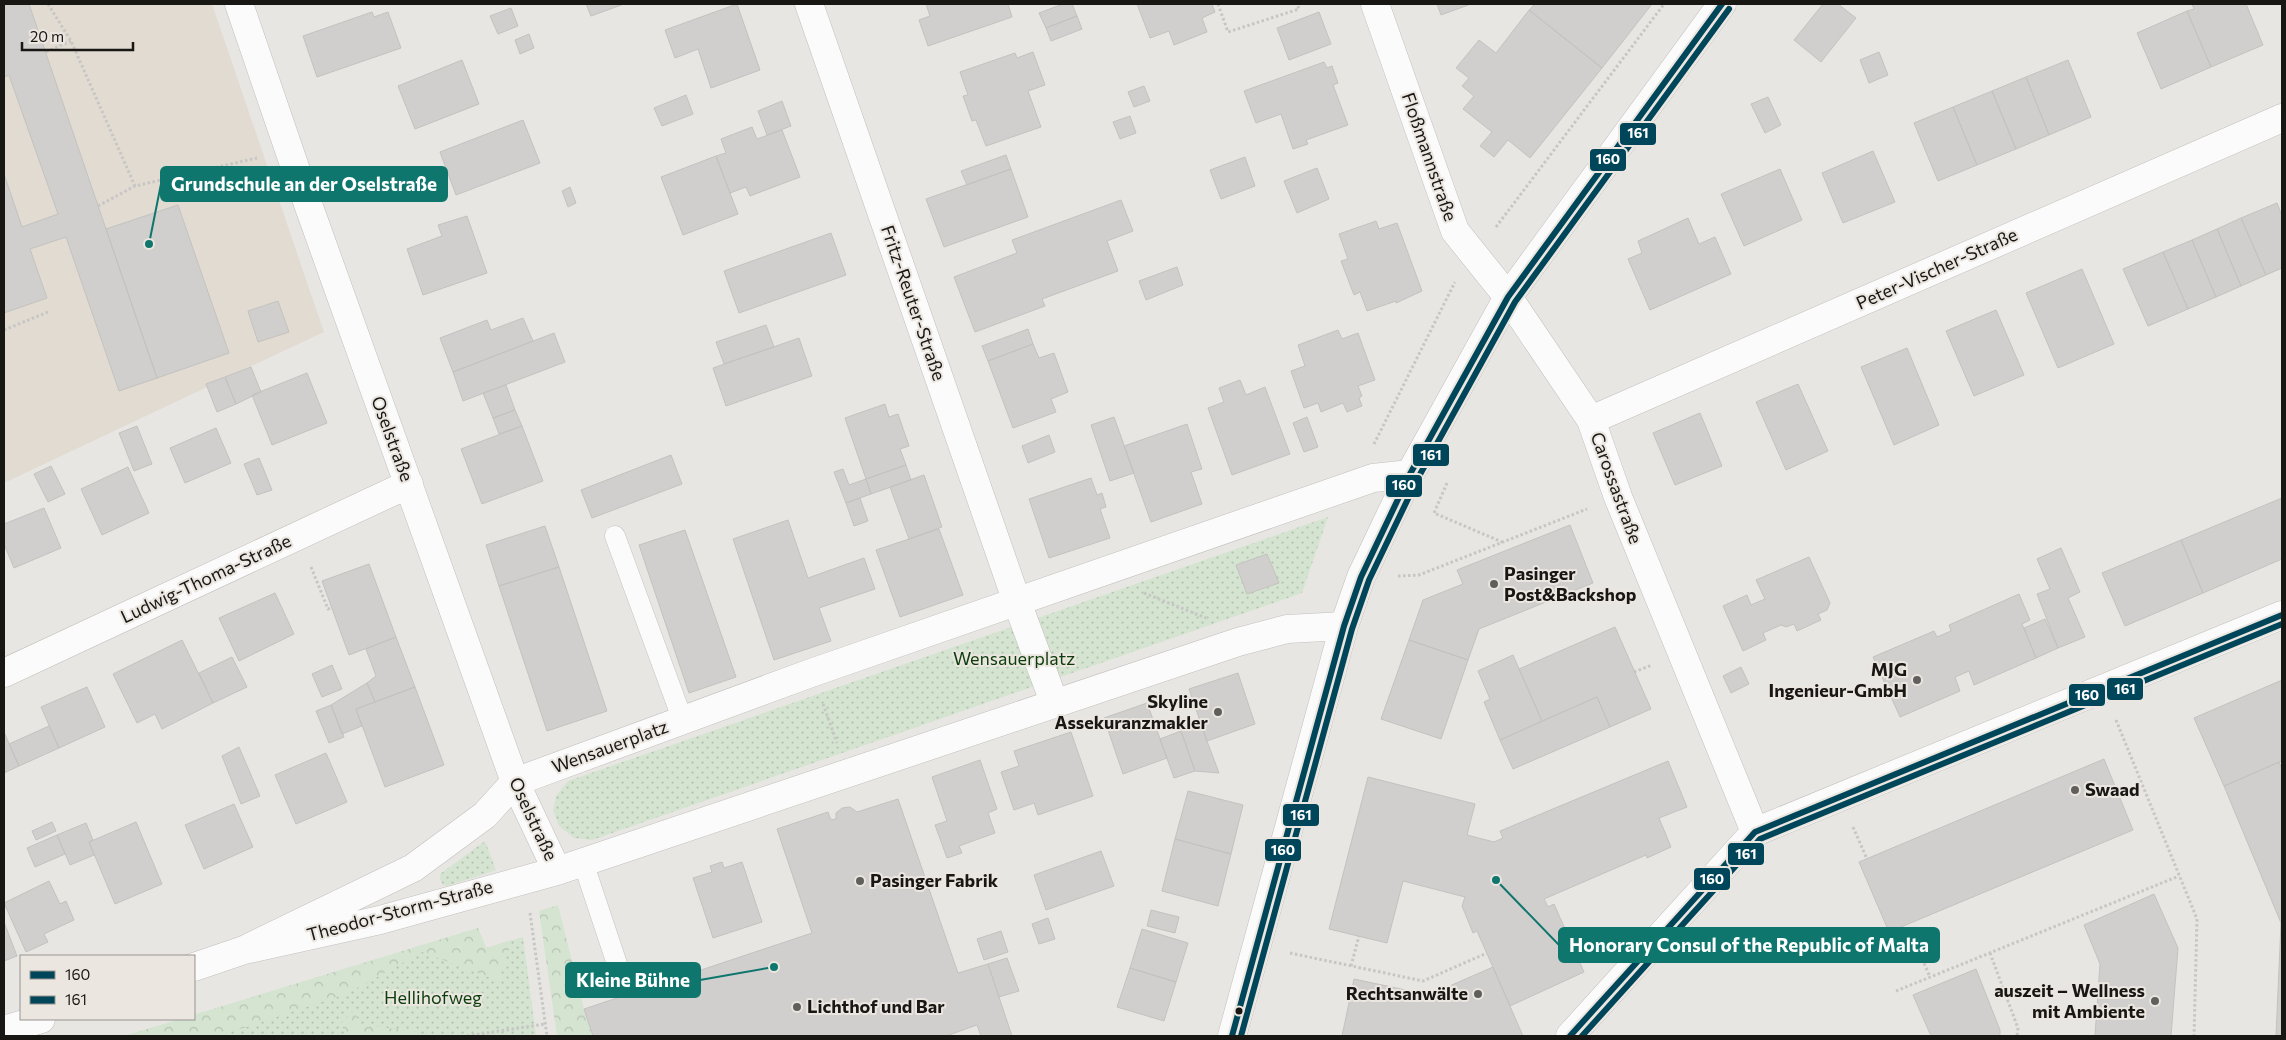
<svg xmlns="http://www.w3.org/2000/svg" width="2286" height="1040" font-family="Commissioner,sans-serif">
  <style>
    .built { fill: #e1dbd2 }
    .grass { fill: url(#grass-dots) }
    .forest { fill: url(#forest-crowns) }
    .building { fill: #d1cfcd; stroke: #c3c2bf }
    .lines { fill: none; stroke-linecap: round; stroke-linejoin: round }
    .lane-casing { stroke: #c1bfbc; stroke-width: 21 }
    .street-casing { stroke: #c1bfbc; stroke-width: 29 }
    .path { stroke: #c7c6c5; stroke-width: 3; stroke-dasharray: 2.5 2.5; stroke-linecap: butt }
    .lane { stroke: #fcfbfb; stroke-width: 20 }
    .street { stroke: #fcfbfb; stroke-width: 28 }
    .bus-1-casing { stroke: #ebe6e0; stroke-width: 10 }
    .bus-2-casing { stroke: #ebe6e0; stroke-width: 10 }
    .bus-1 { stroke: #00465a; stroke-width: 6 }
    .bus-2 { stroke: #00465a; stroke-width: 6 }
    .poi-dot { fill: #615f5c; stroke: #ebe6e0; stroke-width: 2 }
    .bus-dot { fill: #181714; stroke: #ebe6e0; stroke-width: 2 }
    .labels { text-anchor: middle; stroke-width: 4; stroke-linejoin: round; paint-order: stroke }
    .street-label { font-size: 18px; fill: #181714; stroke: #ebe6e0 }
    .poi-label { font-size: 18px; font-weight: bold; fill: #181714; stroke: #ebe6e0; text-anchor: start }
    .park-label { font-size: 18px; fill: #0c3e0b; stroke: #ebe6e0 }
    .leader { fill: none; stroke: #0f766e; stroke-width: 2 }
    .callout-dot { fill: #0f766e; stroke: #ebe6e0; stroke-width: 2 }
    .callout { fill: #0f766e; stroke: #0f766e; stroke-width: 2 }
    .callout-label { font-size: 19px; text-anchor: middle; font-weight: bold; fill: #fff }
    .line-badge { stroke: #ebe6e0; stroke-width: 2 }
    .badge-label { font-size: 14px; text-anchor: middle; font-weight: bold; fill: #fff }
  </style>
  <defs>
    <pattern id="grass-dots" width="8" height="8" patternUnits="userSpaceOnUse" patternTransform="scale(1.25)"><rect width="8" height="8" fill="#d4e4d0"/><path d="M2 2h.1M6 6h.1" fill="none" stroke="#b5c3b2" stroke-width="1.8" stroke-linecap="round"/></pattern>
    <pattern id="forest-crowns" width="20" height="18" patternUnits="userSpaceOnUse" patternTransform="scale(1.25)"><rect width="20" height="18" fill="#d4e4d0"/><path d="M2 6a3 3 0 1 1 6 0M12 15a3 3 0 1 1 6 0" fill="none" stroke="#b5c3b2"/></pattern>
  </defs>
  <rect width="100%" height="100%" fill="#e8e6e3"/>
  <!-- built -->
  <path class="built" d="M4,4H212L324,332L4,483Z"/>
  <!-- grass -->
  <path class="grass" d="M1328,517L1302,593L592,840L574,838L559,826L553,810L556,796L568,781Z
    M485,841L496,870L447,886L443,885L440,879V874Z
    M478,928L486,948L523,937L536,1036H124L181,1019H194V1015Z"/>
  <!-- forest -->
  <path class="forest" d="M558,905L584,1009L593,1036H557L539,911Z
    M478,928L486,948L512,940L499,981L422,952L348,993L219,1036H124L181,1019H194V1015Z
    M354,1010L360,1025L415,1031L416,1036H346L341,1023Z"/>
  <!-- building -->
  <path class="building" d="M4,4H29L157,378L119,391L66,237L30,249L47,298L4,313V174L22,227L58,214L9,75L4,77Z
    M586,4H624L591,16Z
    M737,4L760,70L711,88L698,49L675,58L665,30Z
    M926,4H1008L1012,17L928,46L919,20L930,16Z
    M1063,4H1072L1077,16L1046,28L1039,13Z
    M1137,4H1212L1215,12L1202,18L1207,32L1174,45L1169,31L1150,38Z
    M1437,4H1471L1441,15Z
    M1535,4H1652L1602,68L1529,10Z
    M1823,4H1838L1856,18L1821,62L1794,40Z
    M2192,4H2246L2263,45L2211,67L2187,11L2194,9Z
    M511,8L518,26L498,34L490,16Z
    M1529,10L1602,68L1530,158L1508,140L1494,157L1480,146L1492,132L1463,109L1474,96L1462,86L1469,78L1456,68L1479,40L1496,53Z
    M2187,11L2211,67L2161,89L2137,33Z
    M372,12L374,17L388,12L401,48L317,77L303,36Z
    M1319,12L1331,44L1289,60L1277,28Z
    M1077,16L1082,29L1051,41L1046,28Z
    M529,34L534,48L520,54L515,40Z
    M1033,52L1045,85L1028,91L1041,127L986,146L976,120L972,121L963,96L968,95L960,72L1015,53L1017,58Z
    M1879,52L1888,75L1869,83L1860,60Z
    M462,60L479,104L415,129L398,86Z
    M2068,60L2091,117L2049,135L2026,77Z
    M1324,62L1327,68L1332,66L1338,83L1333,85L1348,125L1306,140L1308,144L1293,149L1281,114L1256,123L1244,91Z
    M2026,77L2049,135L2016,149L1992,91Z
    M1144,86L1150,101L1134,107L1128,92Z
    M1992,91L2016,149L1977,165L1953,107Z
    M686,95L693,114L662,126L654,108Z
    M1768,97L1781,125L1765,133L1751,104Z
    M782,101L791,126L767,135L758,111Z
    M1953,107L1977,165L1938,181L1914,123Z
    M1130,116L1136,133L1120,139L1113,122Z
    M523,120L540,163L456,195L440,152Z
    M752,127L757,139L782,130L800,177L750,196L746,187L730,193L716,156L726,153L721,139Z
    M1873,151L1895,202L1843,223L1822,173Z
    M1006,155L1011,169L967,185L961,171Z
    M716,156L738,214L683,235L661,177Z
    M1245,157L1255,186L1221,199L1210,170Z
    M1317,168L1329,199L1297,213L1284,181Z
    M1011,169L1028,217L944,247L926,199Z
    M1780,169L1802,220L1744,246L1721,194Z
    M570,187L576,203L568,207L562,191Z
    M1121,200L1133,231L1107,241L1118,271L1042,299L1045,306L975,332L954,277L1017,253L1012,240Z
    M2277,203L2282,216V268L2266,275L2241,218Z
    M178,205L229,353L157,378L106,229Z
    M467,216L487,273L423,295L407,249L442,236L438,225Z
    M1688,218L1699,244L1715,237L1731,274L1650,310L1628,259L1642,253L1638,241Z
    M2241,218L2266,275L2241,286L2217,229Z
    M1376,221L1379,229L1397,223L1422,291L1396,303V301L1367,311L1360,292L1354,295L1341,261L1348,259L1339,234Z
    M2217,229L2241,286L2216,297L2192,240Z
    M831,233L846,275L739,313L724,271Z
    M2192,240L2216,297L2188,309L2163,252Z
    M2163,252L2188,309L2148,326L2123,269Z
    M1177,267L1183,285L1146,300L1139,281Z
    M2082,269L2114,344L2058,368L2026,293Z
    M278,301L289,332L258,342L248,311Z
    M1996,310L2024,375L1974,396L1946,331Z
    M523,318L533,341L453,372L440,338L487,320L491,330Z
    M766,325L774,347L724,364L716,342Z
    M1028,329L1033,344L988,361L982,346Z
    M1338,330L1342,339L1358,333L1375,380L1358,386L1362,396L1359,398L1362,406L1347,412L1343,403L1321,412L1318,403L1304,408L1291,371L1305,366L1298,345Z
    M554,333L565,362L463,401L453,372Z
    M799,338L812,376L726,406L713,368Z
    M1033,344L1039,358L1054,353L1068,392L1051,399L1056,412L1013,428L988,361Z
    M1907,348L1939,425L1894,445L1861,367Z
    M251,367L261,392L236,404L225,377Z
    M307,373L327,423L272,445L252,395Z
    M225,377L236,404L217,412L206,384Z
    M1240,380L1246,395L1265,387L1290,454L1232,475L1208,408L1224,402L1219,388Z
    M1798,384L1828,451L1786,470L1756,402Z
    M506,385L515,410L493,418L483,393Z
    M885,404L889,417L898,414L909,446L900,449L906,465L866,479L845,418Z
    M515,410L522,426L499,434L493,418Z
    M1700,413L1722,466L1675,485L1653,433Z
    M1114,417L1134,473L1110,481L1091,425Z
    M1307,417L1318,447L1304,452L1293,423Z
    M1187,424L1202,469L1191,472L1202,504L1151,522L1124,446Z
    M137,426L152,464L134,471L119,433Z
    M522,426L543,481L482,504L461,449Z
    M216,428L231,463L185,483L170,448Z
    M1049,435L1055,452L1028,463L1022,446Z
    M671,455L682,484L592,518L581,490Z
    M259,458L272,490L257,495L244,464Z
    M906,465L911,480L871,494L866,479Z
    M51,466L65,494L48,502L34,474Z
    M128,467L149,513L102,535L81,489Z
    M843,469L849,485L866,479L871,494L846,503L834,472Z
    M924,475L942,527L909,539L890,487Z
    M1091,478L1097,495L1102,493L1106,507L1100,509L1110,538L1049,558L1029,499Z
    M860,498L868,521L854,526L846,503Z
    M2282,498V559L2203,593L2181,540Z
    M44,508L61,548L14,568L4,544V524Z
    M788,520L808,578L864,558L875,589L819,608L831,641L774,660L733,539Z
    M1570,525L1593,583L1479,629L1468,660L1409,640L1423,600L1463,584L1457,570Z
    M545,526L559,567L499,586L486,545Z
    M939,529L963,595L900,617L876,550Z
    M685,530L736,677L689,693L639,545Z
    M2181,540L2203,593L2125,626L2102,573Z
    M2061,548L2080,592L2068,598L2085,637L2058,648L2037,594L2050,589L2037,559Z
    M1267,554L1279,583L1247,594L1236,565Z
    M1809,557L1830,603L1827,610L1818,614L1821,620L1797,631L1794,624L1786,627L1781,625L1763,633L1766,640L1743,651L1723,606L1747,595L1751,605L1765,599L1756,580Z
    M369,564L396,637L349,655L322,581Z
    M559,567L607,711L547,731L499,586Z
    M275,593L294,634L239,661L219,618Z
    M2019,594L2030,620L2022,624L2036,658L1974,685L1969,671L1955,677L1960,691L1900,717L1873,657L1934,631L1937,637L1951,631L1949,625Z
    M2045,619L2058,648L2036,658L2024,628Z
    M1615,627L1651,709L1610,727L1597,697L1542,721L1519,669Z
    M396,637L415,687L375,702L367,683L376,676L366,649Z
    M182,640L213,703L162,729L155,714L137,723L113,674Z
    M1409,640L1468,660L1441,739L1381,719Z
    M1513,655L1542,721L1500,740L1484,702L1490,699L1478,671Z
    M232,657L247,687L213,703L199,673Z
    M332,665L342,689L322,697L312,674Z
    M1741,667L1749,684L1731,693L1723,676Z
    M1238,673L1255,724L1207,741L1189,689Z
    M2282,680V761L2224,786L2194,718Z
    M367,683L375,702L356,709L362,726L342,734L331,705Z
    M87,687L105,727L59,748L41,707Z
    M415,687L444,765L385,787L356,709Z
    M1597,697L1610,727L1513,769L1500,740Z
    M1147,703L1167,758L1123,774L1104,718Z
    M331,705L344,737L329,743L316,711Z
    M1201,724L1207,741L1219,773L1195,771L1181,731Z
    M49,726L59,748L19,766L9,744Z
    M1181,731L1195,771L1174,778L1160,739Z
    M4,732L19,766L4,773Z
    M1071,732L1093,796L1038,815L1034,803L1014,810L1001,772L1019,766L1014,751Z
    M239,747L260,796L241,804L222,756Z
    M326,753L347,802L296,824L275,775Z
    M2104,759L2133,830L1889,932L1859,862Z
    M980,760L997,809L988,813L995,833L959,846L962,853L947,858L935,825L947,821L932,777Z
    M1668,761L1687,807L1659,818L1671,847L1647,858L1646,855L1544,899L1548,907L1554,904L1584,972L1510,1006L1477,931L1473,933L1462,906L1465,897L1403,881L1387,943L1329,929L1368,777L1475,804L1467,835L1494,842L1503,838L1500,831Z
    M2279,762L2282,769V1036H2276L2281,923L2224,786Z
    M1188,791L1243,805L1231,854L1175,839Z
    M898,799L958,973L988,964L1012,1036H981L977,1025L946,1036H593L584,1009L812,933L777,829L828,812L831,820L836,819V813L842,808L850,807L857,812Z
    M234,804L253,847L204,869L185,825Z
    M52,822L56,831L36,840L32,831Z
    M136,822L162,884L115,904L89,842Z
    M86,823L93,840L89,842L94,855L70,865L57,835Z
    M57,835L65,854L35,867L27,848Z
    M1175,839L1231,854L1218,906L1162,891Z
    M1101,851L1114,886L1046,910L1034,875Z
    M722,862L724,868L742,862L762,922L713,938L693,878L712,872L710,866Z
    M49,881L60,904L66,901L74,920L44,934L48,942L26,952L4,903Z
    M2154,894L2178,948L2171,1036H2095L2100,964L2084,925Z
    M1151,910L1179,917L1175,933L1147,926Z
    M1048,918L1055,939L1039,944L1032,924Z
    M4,922L17,956L4,961Z
    M1142,929L1188,943L1176,982L1130,968Z
    M1001,931L1008,952L984,960L977,939Z
    M1007,958L1019,991L999,997L988,964Z
    M1493,967L1523,1036H1342L1354,979L1429,995Z
    M1130,968L1176,982L1164,1021L1117,1007Z
    M1976,969L2000,1030V1036H1931L1913,995Z"/>
  <g class="lines">
    <defs>
      <path id="lane" d="M615,536L683,721
        M583,862L620,973"/>
      <path id="street" d="M239,4L299,179L515,782L557,871
        M809,4L1017,602L1054,702
        M1375,4L1455,231L1508,297L1591,420L1618,497L1755,832
        M1591,420L2282,118
        M4,673L409,484
        M244,950L413,868L485,815L515,782L811,673L1373,478L1410,474
        M194,967L244,950L380,920L557,871L1238,642L1287,629L1344,626
        M4,1030L41,1019
        M1232,1036L1344,626L1361,577L1410,474L1508,297L1722,4
        M1570,1036L1755,832L2282,615"/>
    </defs>
    <!-- lane casing -->
    <use href="#lane" class="lane-casing"/>
    <!-- street casing -->
    <use href="#street" class="street-casing"/>
    <!-- path -->
    <path class="path" d="M48,4L71,41L135,186L257,158
      M1218,4L1228,32L1299,9L1297,4
      M46,52L71,41
      M98,206L135,186
      M1496,227L1664,4
      M4,330L48,312
      M1374,444L1455,282
      M1447,483L1434,513L1502,542
      M311,567L328,609L332,607
      M1398,576L1419,575L1587,509
      M1144,593L1206,618
      M1634,672L1652,665
      M823,704L837,743
      M2116,720L2197,919L2194,1036
      M1853,827L1867,859
      M530,913L547,1036
      M1895,930L1900,941L1912,936L1930,977
      M1290,953L1423,981L1487,953
      M1990,953L2018,1028L2017,1036
      M1351,966L1359,936
      M1896,991L2179,876
      M467,1036L545,1024"/>
    <!-- lane -->
    <use href="#lane" class="lane"/>
    <!-- street -->
    <use href="#street" class="street"/>
    <defs>
      <path id="bus-1" d="M1232,1036L1344,626L1361,577L1410,474L1508,297L1722,4
        M1570,1036L1755,832L2282,615"/>
      <path id="bus-2" d="M1241,1036L1352,629L1369,580L1418,478L1515,302L1729,9
        M1582,1036L1760,839L2282,624"/>
    </defs>
    <!-- bus-1 casing -->
    <use href="#bus-1" class="bus-1-casing"/>
    <!-- bus-2 casing -->
    <use href="#bus-2" class="bus-2-casing"/>
    <!-- bus-1 -->
    <use href="#bus-1" class="bus-1"/>
    <!-- bus-2 -->
    <use href="#bus-2" class="bus-2"/>
  </g>
  <!-- markers -->
  <g class="poi-dot">
    <circle cx="1494" cy="584" r="5"/>
    <circle cx="1917" cy="680" r="5"/>
    <circle cx="1218" cy="712" r="5"/>
    <circle cx="2075" cy="790" r="5"/>
    <circle cx="860" cy="881" r="5"/>
    <circle cx="1478" cy="994" r="5"/>
    <circle cx="2155" cy="1001" r="5"/>
    <circle cx="797" cy="1007" r="5"/>
  </g>
  <circle class="bus-dot" cx="1239" cy="1011" r="4.5"/>
  <g class="labels">
    <!-- street labels -->
    <g class="street-label">
      <text transform="translate(1429 157) rotate(71)" y="6">Floßmannstraße</text>
      <text transform="translate(1937 269) rotate(-24)" y="6">Peter-Vischer-Straße</text>
      <text transform="translate(913 303) rotate(71)" y="6">Fritz-Reuter-Straße</text>
      <text transform="translate(392 439) rotate(70)" y="6">Oselstraße</text>
      <text transform="translate(1616 488) rotate(70)" y="6">Carossastraße</text>
      <text transform="translate(206 579) rotate(-25)" y="6">Ludwig-Thoma-Straße</text>
      <text transform="translate(610 747) rotate(-20)" y="6">Wensauerplatz</text>
      <text transform="translate(533 819) rotate(65)" y="6">Oselstraße</text>
      <text transform="translate(400 911) rotate(-15)" y="6">Theodor-Storm-Straße</text>
    </g>
    <!-- poi labels -->
    <g class="poi-label">
      <text x="1504" y="580">Pasinger<tspan x="1504" dy="21">Post&amp;Backshop</tspan></text>
      <text x="1907" y="676" text-anchor="end">MJG<tspan x="1907" dy="21">Ingenieur-GmbH</tspan></text>
      <text x="1208" y="708" text-anchor="end">Skyline<tspan x="1208" dy="21">Assekuranzmakler</tspan></text>
      <text x="2085" y="796">Swaad</text>
      <text x="870" y="887">Pasinger Fabrik</text>
      <text x="2145" y="997" text-anchor="end">auszeit – Wellness<tspan x="2145" dy="21">mit Ambiente</tspan></text>
      <text x="1468" y="1000" text-anchor="end">Rechtsanwälte</text>
      <text x="807" y="1013">Lichthof und Bar</text>
    </g>
    <!-- park labels -->
    <g class="park-label">
      <text x="1014" y="665">Wensauerplatz</text>
      <text x="433" y="1004">Hellihofweg</text>
    </g>
  </g>
  <!-- callouts -->
  <path class="leader" d="M149 244L161 184M1496 880L1559 945M774 967L700 980"/>
  <g class="callout-dot">
    <circle cx="149" cy="244" r="5"/>
    <circle cx="1496" cy="880" r="5"/>
    <circle cx="774" cy="967" r="5"/>
  </g>
  <g class="callout">
    <rect x="161" y="167" width="286" height="34" rx="5"/>
    <rect x="1559" y="928" width="380" height="34" rx="5"/>
    <rect x="566" y="963" width="134" height="34" rx="5"/>
  </g>
  <g class="callout-label">
    <text x="304" y="191">Grundschule an der Oselstraße</text>
    <text x="1749" y="952">Honorary Consul of the Republic of Malta</text>
    <text x="633" y="987">Kleine Bühne</text>
  </g>
  <g class="line-badge">
    <rect x="1619" y="122" width="38" height="24" rx="5" fill="#00465a"/>
    <rect x="1589" y="148" width="38" height="24" rx="5" fill="#00465a"/>
    <rect x="1412" y="443" width="38" height="24" rx="5" fill="#00465a"/>
    <rect x="1385" y="474" width="38" height="24" rx="5" fill="#00465a"/>
    <rect x="2106" y="677" width="38" height="24" rx="5" fill="#00465a"/>
    <rect x="2068" y="683" width="38" height="24" rx="5" fill="#00465a"/>
    <rect x="1282" y="803" width="38" height="24" rx="5" fill="#00465a"/>
    <rect x="1264" y="838" width="38" height="24" rx="5" fill="#00465a"/>
    <rect x="1727" y="842" width="38" height="24" rx="5" fill="#00465a"/>
    <rect x="1693" y="867" width="38" height="24" rx="5" fill="#00465a"/>
  </g>
  <g class="badge-label">
    <text x="1638" y="138">161</text>
    <text x="1608" y="164">160</text>
    <text x="1431" y="460">161</text>
    <text x="1404" y="490">160</text>
    <text x="2125" y="694">161</text>
    <text x="2087" y="700">160</text>
    <text x="1301" y="820">161</text>
    <text x="1283" y="855">160</text>
    <text x="1746" y="859">161</text>
    <text x="1712" y="884">160</text>
  </g>
  <!-- border -->
  <rect width="2286" height="1040" fill="none" stroke="#181714" stroke-width="10"/>
  <!-- legend -->
  <rect x="20" y="955" width="175" height="65" fill="#ebe6e0" stroke="#97938e"/>
  <rect x="30" y="971" width="25" height="8" fill="#00465a" stroke="#97938e"/>
  <text x="65" y="980" font-size="15" fill="#181714">160</text>
  <rect x="30" y="996" width="25" height="8" fill="#00465a" stroke="#97938e"/>
  <text x="65" y="1005" font-size="15" fill="#181714">161</text>
  <!-- scale -->
  <path d="M22 42v8h111v-8" fill="none" stroke="#181714" stroke-width="2.5"/>
  <text x="30" y="42" font-size="15" fill="#181714" stroke="#ebe6e0" stroke-width="4" paint-order="stroke">20 m</text>
</svg>
